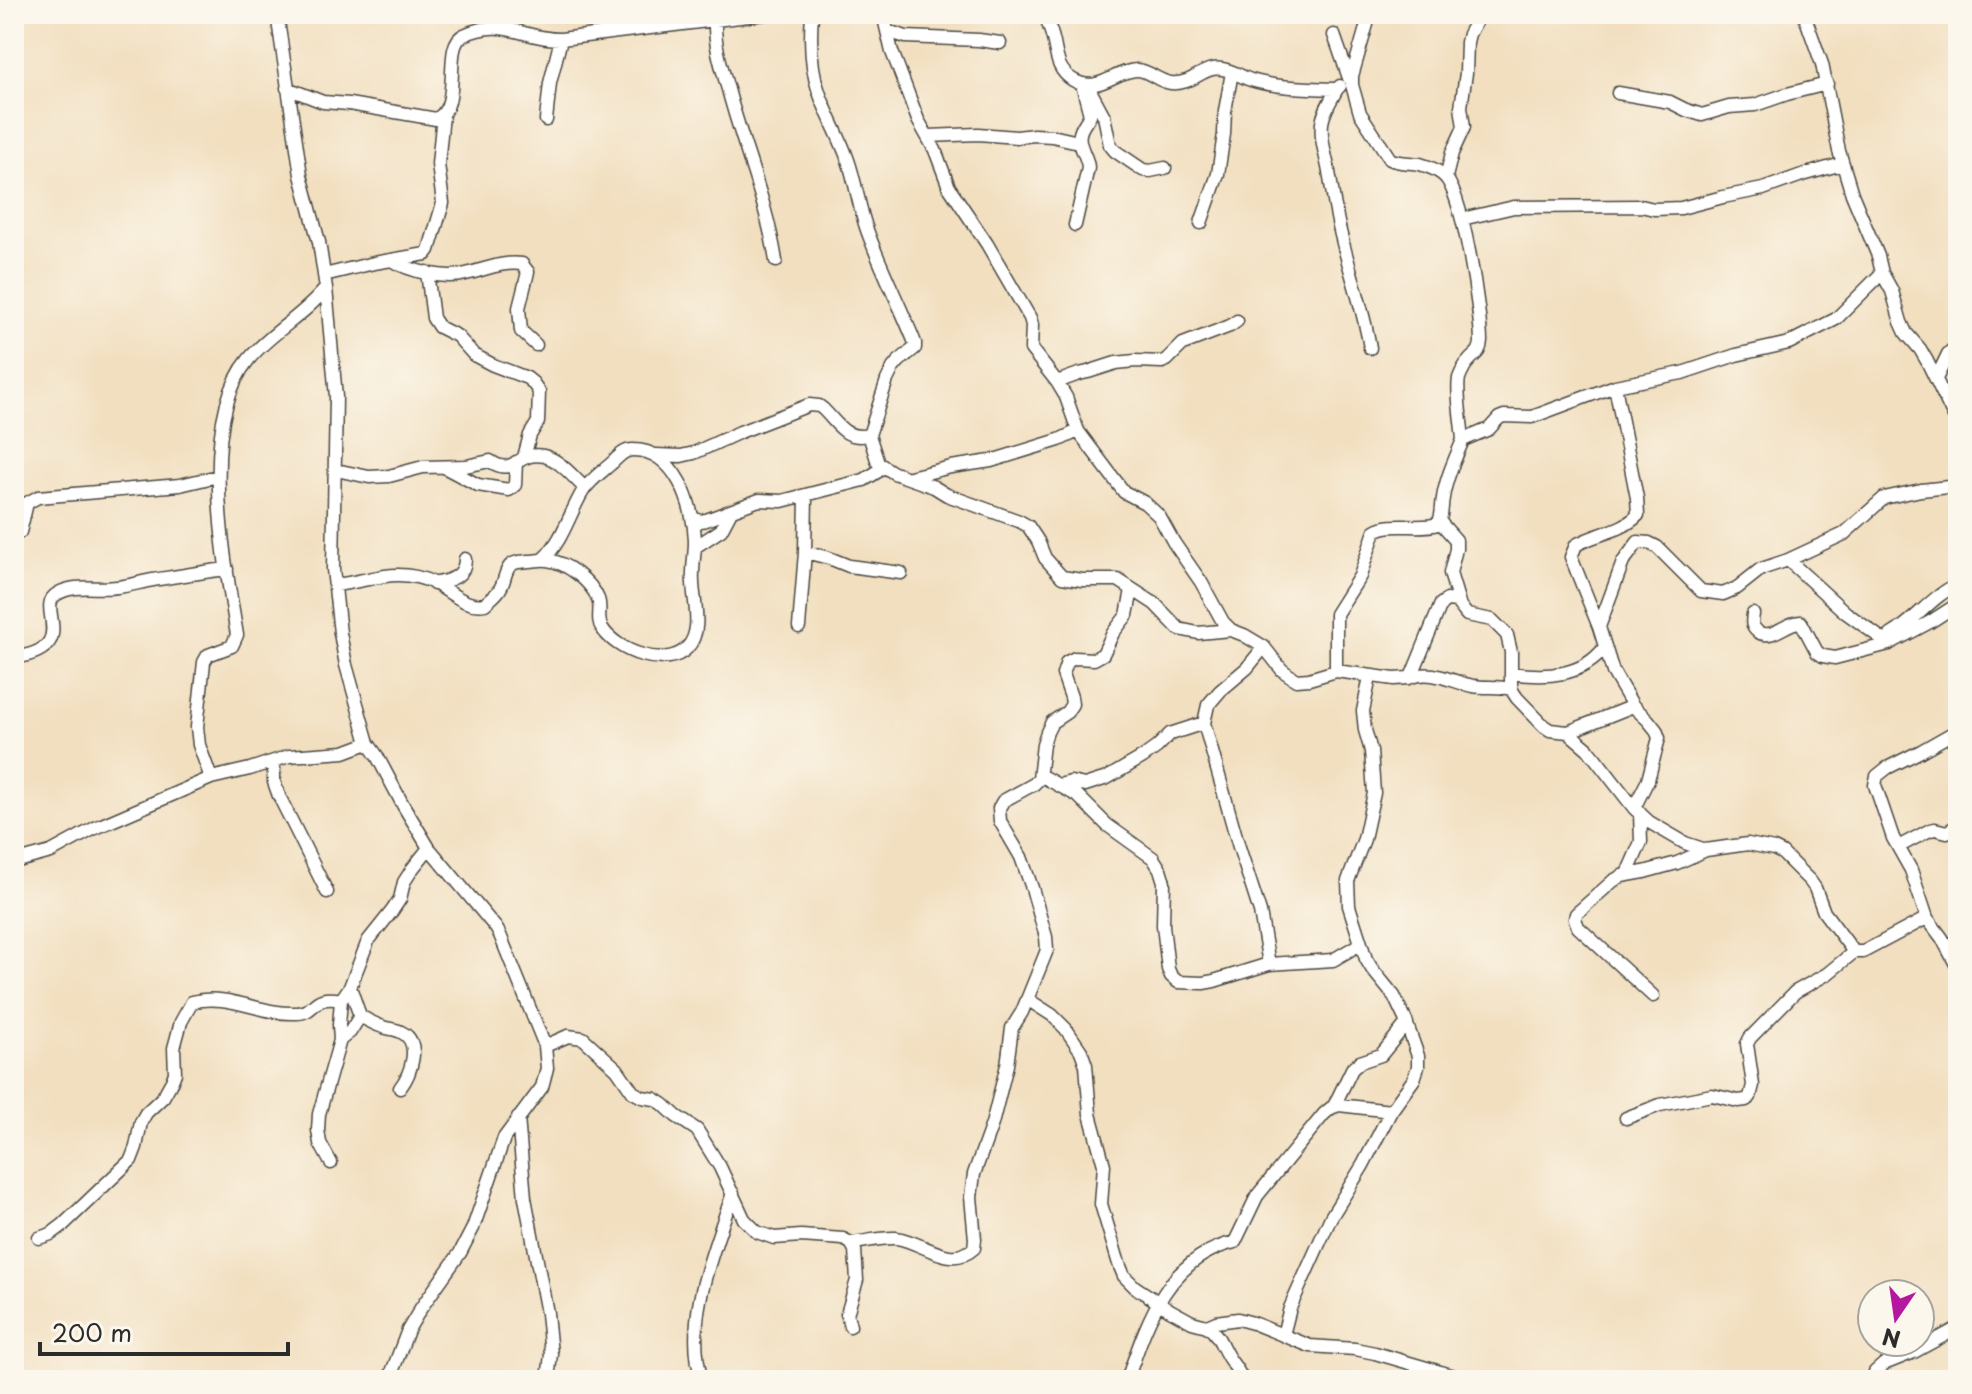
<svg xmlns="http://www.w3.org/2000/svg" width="1972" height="1394" font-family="'Playpen Sans',sans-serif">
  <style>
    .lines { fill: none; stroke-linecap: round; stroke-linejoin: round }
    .minor-casing { stroke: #494641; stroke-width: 15 }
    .minor { stroke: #fff; stroke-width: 12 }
  </style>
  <rect width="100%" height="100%" fill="#fbf7ec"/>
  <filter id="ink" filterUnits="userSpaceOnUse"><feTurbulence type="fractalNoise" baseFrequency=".0125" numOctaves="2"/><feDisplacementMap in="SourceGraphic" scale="16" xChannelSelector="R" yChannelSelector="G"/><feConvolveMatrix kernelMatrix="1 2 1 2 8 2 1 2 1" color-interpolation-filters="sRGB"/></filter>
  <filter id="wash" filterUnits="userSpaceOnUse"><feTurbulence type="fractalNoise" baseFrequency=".006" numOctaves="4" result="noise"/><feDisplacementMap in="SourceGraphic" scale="32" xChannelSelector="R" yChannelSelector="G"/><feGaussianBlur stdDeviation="1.8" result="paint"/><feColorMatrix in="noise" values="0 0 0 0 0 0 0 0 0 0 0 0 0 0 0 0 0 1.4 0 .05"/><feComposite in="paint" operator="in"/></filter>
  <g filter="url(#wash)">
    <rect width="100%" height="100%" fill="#f2dfc0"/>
  </g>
  <g filter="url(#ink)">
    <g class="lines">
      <defs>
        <path id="minor" d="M277,14L301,175L319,242L326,288L336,397L333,569L340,633L346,665L368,743L377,756L403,805L429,848L496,928L500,935L545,1046L547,1068L542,1087L504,1138L473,1228L460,1253L421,1308L408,1330L389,1380
          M812,14C810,40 810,67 819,92C827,115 840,137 848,160C856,183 859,208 867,230C881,269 900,305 915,343V348L899,361L893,368L887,380L872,426L869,435L878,463L894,473L934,487L947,495L1019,521L1028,526L1038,541L1045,558L1062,577L1082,580H1118L1155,604L1179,629L1198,633L1231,630L1244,635L1264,647L1282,670L1296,680L1309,679L1336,671L1394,679L1409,678L1412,675L1441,604L1447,600L1456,601L1467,615L1492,620L1507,635L1511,652V689L1517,698L1544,726L1550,730L1568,732L1588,749L1634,808L1649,822L1685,843L1706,850L1748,844L1774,849L1782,853L1810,881L1815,888L1824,912L1854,952H1863L1927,918
          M883,14L892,52L898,67L918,120L935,150L949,187L987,244L1030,318L1032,325L1031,349L1057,382L1066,397L1078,431L1124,492L1145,503L1159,516L1174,543L1201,582L1223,622L1231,630
          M1044,14C1048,23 1052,33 1054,43C1057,58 1058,71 1073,80C1098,95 1115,70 1137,70C1149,70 1158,82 1171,83C1194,85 1203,65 1222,69C1232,70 1241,77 1251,80C1278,88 1309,88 1337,89
          M1370,14L1352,76V85L1360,113L1390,159C1400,164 1410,162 1420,164C1427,166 1437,170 1443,175C1463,189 1481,315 1481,342C1480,354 1474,354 1468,362C1464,366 1461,373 1459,378C1456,392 1462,425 1463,440
          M1804,14L1822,64L1839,151L1852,194L1878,256L1882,273L1892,291L1901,322L1906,333L1920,349L1927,361L1958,425
          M715,20C714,45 722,68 729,93C744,149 767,203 776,261
          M887,31L906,37L979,40L1000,43
          M1334,35L1349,78
          M1340,86L1337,89C1331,100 1324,110 1322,123C1320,140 1326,155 1329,172C1333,195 1336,217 1342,239C1351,276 1364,311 1370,348
          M287,88L323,102L349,104L436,119C464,106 441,45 464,35C503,16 524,40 561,39L764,14
          M1083,88L1091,92L1104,116L1110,145L1115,151L1143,170L1150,171L1165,168
          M1618,93L1670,102L1686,110L1702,115L1729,107L1755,105L1787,94L1827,84
          M546,120L550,83L561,39
          M929,136L978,134L1017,137L1034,135L1052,136L1074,141L1079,140
          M1446,177L1452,153L1464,127L1461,107L1466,73L1467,42L1469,34L1480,14
          M1462,219L1514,207L1641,206L1654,209L1681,208L1723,197L1763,189L1799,176L1842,164
          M1201,223L1218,174L1224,134L1225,111L1232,72
          M1075,225L1088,168C1088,156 1077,146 1080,134C1081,127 1087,121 1090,115L1082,84
          M391,260C410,271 444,280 466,274C484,270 503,261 522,264L528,272L519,308L521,331L536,345
          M427,272L433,318L439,327L457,336L474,355L493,365L527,378L533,383L539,392L538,422L530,435L524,457
          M324,275L374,263L426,254L429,250L443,203L438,164L443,115
          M1936,379L1948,354L1958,344
          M1057,382L1079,374L1088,372L1116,363L1135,361L1162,362L1167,360L1183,344L1230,326L1237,321
          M1615,386L1637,498L1638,515C1622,532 1596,533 1576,545L1571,557L1599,627L1613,672L1633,706L1648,720L1656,730L1659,738L1648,780L1634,808
          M656,455L681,456L694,453L740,432L809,405L819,406L823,409C839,425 845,440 869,435
          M444,467L478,485L509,490L515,485L516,462
          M336,470L369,477L389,476L423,467L466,466L490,461C515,478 517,450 544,456C560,460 573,477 585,488
          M910,477L951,467L991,461L1059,440L1078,431
          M693,518L700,521L706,520L759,500L782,501L864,480L877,472L882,467
          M1440,522L1456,540V549L1450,573L1459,603
          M14,535L20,532L27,503L38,497L180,485L218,476
          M695,547L721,530L730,513
          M805,552L829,558L849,566L901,573
          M1788,560L1845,612L1889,644
          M434,584C449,580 465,578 465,559
          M335,585C372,581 396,566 434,583C450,591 465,608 485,604C490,599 498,594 501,587C505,580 505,570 511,565C516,561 523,562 529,561C535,561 541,559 547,560C566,562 591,581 598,599C602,609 596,619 602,628C616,651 666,670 687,648C703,631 694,604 693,583C692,569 695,555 695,541C694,506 676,450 633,450C624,450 619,456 613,462C603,471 590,480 583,491C569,514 563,541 543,559
          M1753,614C1752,621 1751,627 1758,632C1772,641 1787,621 1801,622L1817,652L1823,656L1835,658L1889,644L1930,622L1958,604
          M799,627L805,552L806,495
          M1599,627L1623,562L1638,542L1649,543L1657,547L1701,591L1723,594L1737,588L1761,569L1788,560L1844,534L1884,498L1921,490L1958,486
          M1891,635C1915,621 1932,596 1958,584
          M1264,647L1247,668L1220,691L1208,705L1204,723L1239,847L1260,912L1269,964
          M14,658C82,648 34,607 57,594C75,583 97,590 117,587C129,586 141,582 153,580C178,576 202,572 227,569
          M1336,671V614L1360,576L1375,531C1391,521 1419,530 1438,524C1443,515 1441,508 1443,498C1446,478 1455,459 1463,440L1489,429L1499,418L1504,416L1532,417L1615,386L1682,373L1736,355L1789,343L1836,319L1882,273
          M1511,673C1545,678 1583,677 1605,647
          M1411,677C1432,669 1452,682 1473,686C1486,688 1498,686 1511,689
          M1958,730L1921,751L1887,768L1877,776L1875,785L1893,838L1911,870L1927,918L1942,938L1958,968
          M1568,732L1633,706
          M274,762V782L279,796L327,892
          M1040,775L1078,796L1107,825L1153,858L1160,869L1164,882L1163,925L1168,969L1171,976L1178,982L1203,983L1214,981L1269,964L1333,960L1360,944
          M211,778L199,745L197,727L204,662L208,655L232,646L237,635C225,562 197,421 249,359C271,332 304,316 326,288
          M1059,785L1071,782L1085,785L1107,778L1143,757L1157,747L1170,734L1204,723
          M1898,847L1930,830L1935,829L1947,832L1958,825
          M14,862L51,852L95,828L211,778L250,769L289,756L344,752L368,743
          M1627,874L1641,842L1640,813
          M350,987L360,1016C367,1020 374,1024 383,1027C388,1029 396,1029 401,1032C423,1042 410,1075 400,1088
          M1653,996L1578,927L1575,919L1576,914L1613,881L1622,876L1644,872L1677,863L1706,850
          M1027,999L1052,1015L1066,1029L1081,1051L1086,1065L1090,1114L1104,1165L1101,1204L1119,1264L1124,1276L1135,1287L1170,1310L1192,1322L1207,1326L1216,1322L1238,1319L1253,1323L1310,1346L1355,1349L1375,1353L1468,1380
          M340,1040L350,1032L360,1016
          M545,1046L568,1036L583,1038L617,1069L633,1092L642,1097L655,1099L663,1104L676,1116L697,1130L720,1167L744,1219L757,1232L774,1238L801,1236L843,1239L851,1243L855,1250L857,1280L847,1314L850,1326
          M1334,1106L1352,1069L1360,1062L1381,1055L1407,1023
          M518,1118L525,1198L547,1313L551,1354L548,1380
          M1626,1118L1660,1105L1712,1095L1738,1101L1746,1100L1750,1097L1753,1085L1747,1044L1750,1038L1795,992L1827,974L1854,952
          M331,1163L320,1143L318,1130L319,1114L340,1040L339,1025L341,1000L350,987L368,941L392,911L400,899L404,882L413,868L429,848
          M39,1238L51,1234L63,1225L131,1160L136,1147L141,1122L146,1113L163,1097L172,1081L175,1073L174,1048L181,1022L192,1002C227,992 261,1015 296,1013C318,1013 309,994 341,1000
          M851,1243C866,1242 881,1237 896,1238C922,1241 950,1270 974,1248L975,1239L971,1197L974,1174L992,1124L1007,1065L1012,1028L1022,1012L1047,950L1046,937L1032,888L1021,857L1000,821L999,808L1003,801L1034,784L1039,779L1043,744L1047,732L1052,722L1067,712L1072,704L1071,697L1063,674L1067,662L1075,658L1094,659L1103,654L1113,633L1127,615L1132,590
          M1207,1326C1219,1335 1220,1343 1227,1355C1232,1364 1239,1370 1242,1380
          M1283,1335L1290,1308L1331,1217L1363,1165L1391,1111L1414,1079L1418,1067V1056L1405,1019L1394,996L1372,969L1366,959L1349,906L1348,881L1364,839L1374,793L1371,751L1365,730L1363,711L1370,677
          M702,1380C683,1319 714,1250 733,1193
          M1127,1380C1147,1322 1167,1258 1235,1242L1257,1196L1324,1114L1331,1108L1339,1105L1391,1111
          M1873,1380L1875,1372L1884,1364L1914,1352L1958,1328"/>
      </defs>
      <!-- minor casing -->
      <use href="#minor" class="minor-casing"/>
      <!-- minor -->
      <use href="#minor" class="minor"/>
    </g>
  </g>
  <!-- margin -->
  <rect width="1972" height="1394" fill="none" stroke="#fbf7ec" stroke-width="48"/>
  <!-- north arrow -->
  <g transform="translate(1896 1318) rotate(193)"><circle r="38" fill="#fbf7ec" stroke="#a8a59f" stroke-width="2"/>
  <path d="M0-6L14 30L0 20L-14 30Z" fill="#b5179e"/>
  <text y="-12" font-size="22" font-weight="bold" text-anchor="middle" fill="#2b2b2b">N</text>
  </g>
  <!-- scale -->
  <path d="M40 1342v12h248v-12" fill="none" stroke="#2b2b2b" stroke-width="4"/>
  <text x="52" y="1342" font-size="24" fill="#2b2b2b" stroke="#fbf7ec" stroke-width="6" paint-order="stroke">200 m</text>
</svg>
